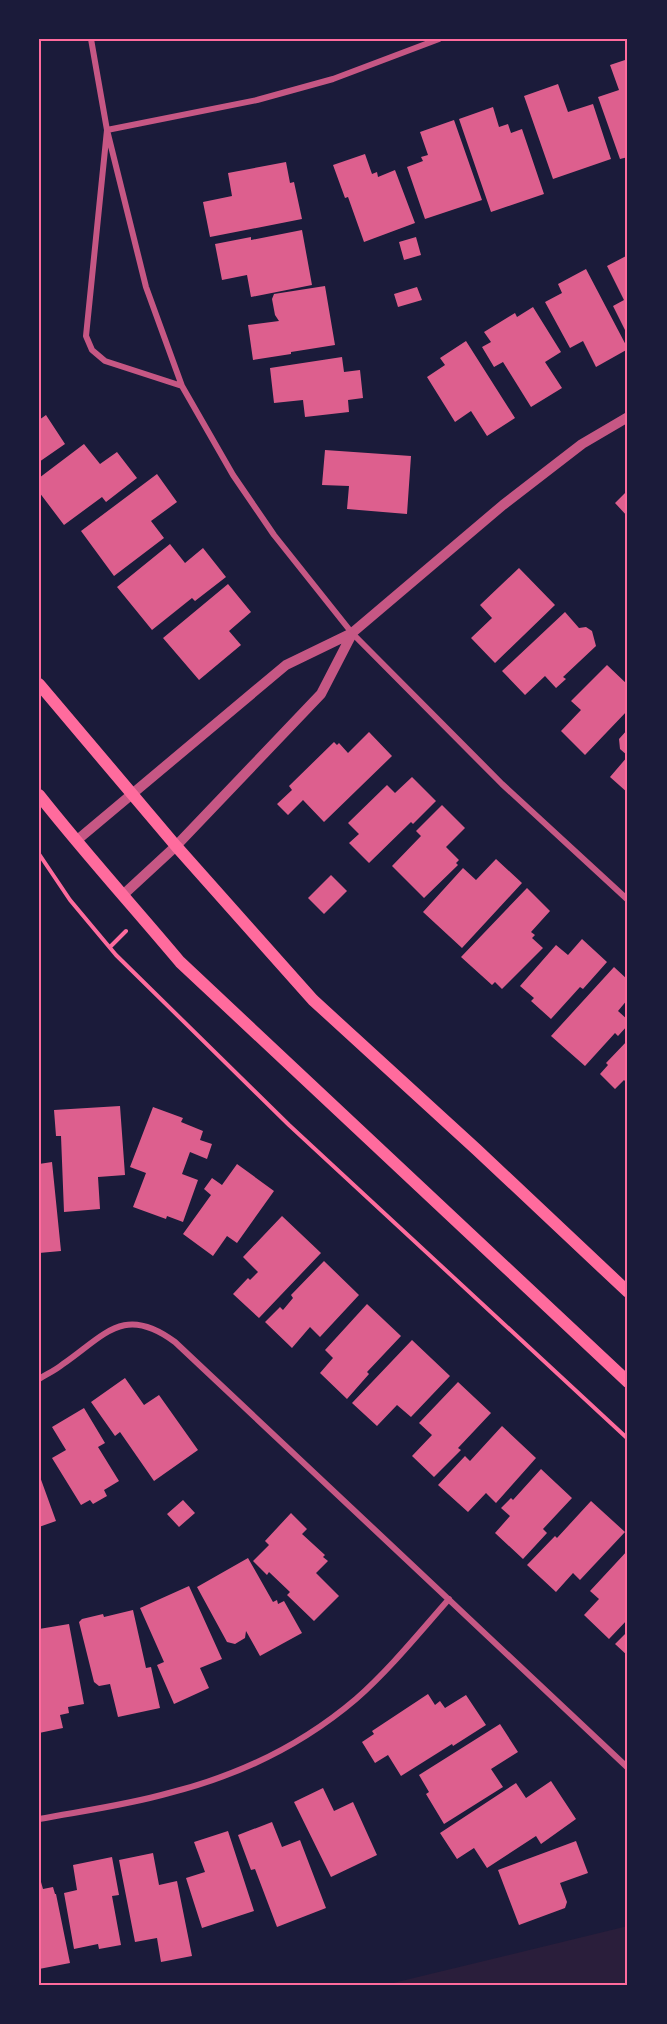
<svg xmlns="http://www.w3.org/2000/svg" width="667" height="2024" font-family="Georgia,serif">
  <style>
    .green { fill: #2a1e3b }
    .building { fill: #dd5f8e }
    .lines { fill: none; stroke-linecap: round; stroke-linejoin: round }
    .path { stroke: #ff6b9d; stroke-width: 4 }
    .minor { stroke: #c65784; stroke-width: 6 }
    .tertiary { stroke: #c65784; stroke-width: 10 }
    .secondary { stroke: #ff6b9d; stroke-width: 12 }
    .neatline { fill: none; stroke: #ff6b9d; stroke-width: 2 }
  </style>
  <rect width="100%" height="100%" fill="#1b1b3a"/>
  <!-- green -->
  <path class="green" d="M628,1926V1985H385Z"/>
  <!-- building -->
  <path class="building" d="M628,59V157L620,159L598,97L619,90L610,65Z
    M558,84L568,112L593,104L611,159L553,179L524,96Z
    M493,107L499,127L508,124L511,133L522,129L544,194L491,212L459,119Z
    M454,120L482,200L425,219L407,167L423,161L421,157L428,155L420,132Z
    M365,154L372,174L377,172L378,177L395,170L415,223L364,242L348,197L345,198L333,165Z
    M286,162L290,183L294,182L302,219L210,237L203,202L232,196L228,173Z
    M302,230L312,285L251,297L247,275L222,280L215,244L251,237V240Z
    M416,237L421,255L404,260L399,242Z
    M628,255V336L613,306L624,300L607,266Z
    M586,269L628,349L596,367L583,341L570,348L545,302L562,293L558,284Z
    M325,286L335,345L291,352V354L253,360L248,325L279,321L275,315L272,299L274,294Z
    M417,287L422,300L398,307L394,294Z
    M533,307L561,352L545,362L562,388L531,407L503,362L494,367L482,347L491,342L484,332L515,313L517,317Z
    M466,341L515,418L487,436L471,411L455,422L427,377L445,365L440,358Z
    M342,357L344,372L360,370L363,398L348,400L349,412L305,417L303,400L274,403L270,368Z
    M46,415L65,444L39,462V420Z
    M84,444L100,464L117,452L137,478L106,502L102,497L64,525L39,492V478Z
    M325,450L411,456L407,514L347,509L349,486L322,485Z
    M157,474L177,502L151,521L164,538L114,576L81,531Z
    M628,490V517L615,503Z
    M170,544L185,563L203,548L226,577L195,601L192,598L152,630L117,587Z
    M519,568L555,605L495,663L471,638L492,618L480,605Z
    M228,584L251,612L229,631L241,645L199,680L163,638Z
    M565,612L579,628L586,627L592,631L596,646L563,677L566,679L556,688L545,676L525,695L502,671Z
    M607,665L628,685V710L585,755L561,731L581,710L571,701Z
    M628,729V756L620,749L619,739Z
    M369,732L392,756L324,822L303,800L288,815L277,804L292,790L289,786L334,742L337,745L339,743L348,753Z
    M628,756V793L610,777Z
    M412,777L436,801L413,824L411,822L369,863L349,843L359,834L348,823L387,785L395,793Z
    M442,805L465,828L446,847L459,860L456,863L458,865L424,898L392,866L421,836L416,831Z
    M496,859L522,883L462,948L423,912L463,868L476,880Z
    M331,875L347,891L324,914L308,898Z
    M527,888L550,911L531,932L535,935L532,938L543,948L502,989L495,982L492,985L461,957Z
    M582,939L607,962L583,989L580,987L551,1019L531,1001L534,998L520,986L556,945L568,955Z
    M614,967L628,980V999L618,1011L628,1020V1025L618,1036L615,1033L585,1066L551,1036Z
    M628,1040V1084L624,1080L615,1089L600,1074L608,1065L606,1063Z
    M120,1106L125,1175L98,1177L100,1209L64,1212L61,1136H56L54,1110Z
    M153,1107L183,1118L181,1122L203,1131L200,1140L212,1144L207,1159L190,1152L182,1174L198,1180L183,1222L167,1216L166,1219L133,1207L146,1173L130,1167Z
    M52,1162L61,1251L39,1253V1164Z
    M237,1164L274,1191L237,1243L227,1236L213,1256L183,1234L211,1195L204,1189L212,1178L222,1185Z
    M282,1216L321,1253L259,1318L233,1294L248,1278L250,1280L258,1272L243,1257Z
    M324,1261L359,1295L320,1337L310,1327L292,1348L265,1322L280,1307L283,1310L293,1298L291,1295Z
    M367,1304L401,1336L367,1372L369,1374L347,1399L320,1373L333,1358L325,1350Z
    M412,1340L450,1376L411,1417L397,1405L377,1426L352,1403Z
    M125,1378L144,1405L159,1395L198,1450L154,1481L120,1432L115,1436L91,1402Z
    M458,1382L491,1413L458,1448L461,1450L434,1477L412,1456L432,1435L419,1423Z
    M84,1408L105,1443L98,1447L119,1481L104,1490L107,1496L93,1504L90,1500L81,1505L52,1458L66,1450L52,1427Z
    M502,1426L536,1458L496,1503L486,1493L468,1512L438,1485L465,1456L470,1461Z
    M541,1469L572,1498L543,1529L547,1533L523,1559L495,1533L510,1516L501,1508L511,1498L513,1500Z
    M39,1474L56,1521L39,1527Z
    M183,1500L195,1513L179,1527L167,1514Z
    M591,1501L625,1532L580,1580L573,1573L556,1592L527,1565L555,1536L557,1538Z
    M291,1513L307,1529L302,1534L325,1555L323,1557L328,1561L316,1573L339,1596L314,1621L287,1595L290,1592L269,1572L267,1575L253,1561L269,1545L265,1541Z
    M628,1550V1619L609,1639L584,1615L599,1599L590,1591Z
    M248,1558L273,1602L277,1600L278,1604L284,1601L302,1633L260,1656L246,1631L245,1638L235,1644L227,1642L197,1587Z
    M189,1586L222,1659L200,1668L209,1688L174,1704L157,1665L164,1662L140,1608Z
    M133,1610L146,1668L151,1667L160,1708L118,1717L110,1684L99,1686L94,1682L79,1622L82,1619L103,1614L104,1617Z
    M69,1624L84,1704L68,1707L69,1713L60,1715L63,1728L39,1733V1629Z
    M628,1631V1656L615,1644Z
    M428,1694L435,1705L440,1701L445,1708L466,1695L486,1725L453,1746L452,1744L401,1776L388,1755L375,1763L362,1742L374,1734L372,1731Z
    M500,1724L518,1752L491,1769L503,1787L444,1824L426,1794L429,1792L419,1775Z
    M551,1781L576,1819L541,1844L536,1836L487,1868L474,1848L457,1859L440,1833L516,1783L526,1798Z
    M323,1788L334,1811L353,1802L377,1855L331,1877L294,1802Z
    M272,1822L282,1847L300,1840L326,1908L277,1927L255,1869L251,1870L238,1835Z
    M228,1831L254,1911L202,1928L186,1878L205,1872L194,1842Z
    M576,1841L588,1873L560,1883L567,1902L565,1908L519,1925L498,1870Z
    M153,1853L159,1885L177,1881L192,1956L161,1962L157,1938L135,1942L119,1860Z
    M112,1857L119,1895L112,1896L121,1945L99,1949L98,1944L74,1949L64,1893L77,1890L73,1865Z
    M39,1875L43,1889L53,1887L55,1894H56L70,1963L39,1969Z"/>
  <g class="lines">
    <!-- path -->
    <path class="path" d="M39,854L70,900L116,955L289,1125L628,1439
      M110,947L126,931"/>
    <!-- minor -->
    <path class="minor" d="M91,39L107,130L146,287L182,386L233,475L274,535L352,633L502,784L628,900
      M182,386L105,361L92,350L86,336L107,130L257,100L333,79L439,39
      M39,1379C47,1374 56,1370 63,1364C105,1335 124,1304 175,1342L628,1768
      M39,1819C82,1811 127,1805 169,1793C237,1776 302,1745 356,1699C390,1669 419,1633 449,1599"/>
    <!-- tertiary -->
    <path class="tertiary" d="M76,841L286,665L352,633L503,505L582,444L628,417
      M124,894L176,846L321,694L352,634"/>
    <!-- secondary -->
    <path class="secondary" d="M39,684L176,846L313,1000L476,1149L628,1292
      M39,795C84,852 133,906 180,962L628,1382"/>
  </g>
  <!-- border -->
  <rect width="667" height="2024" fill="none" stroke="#1b1b3a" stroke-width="81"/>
  <rect x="40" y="40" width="586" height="1944" class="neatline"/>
</svg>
